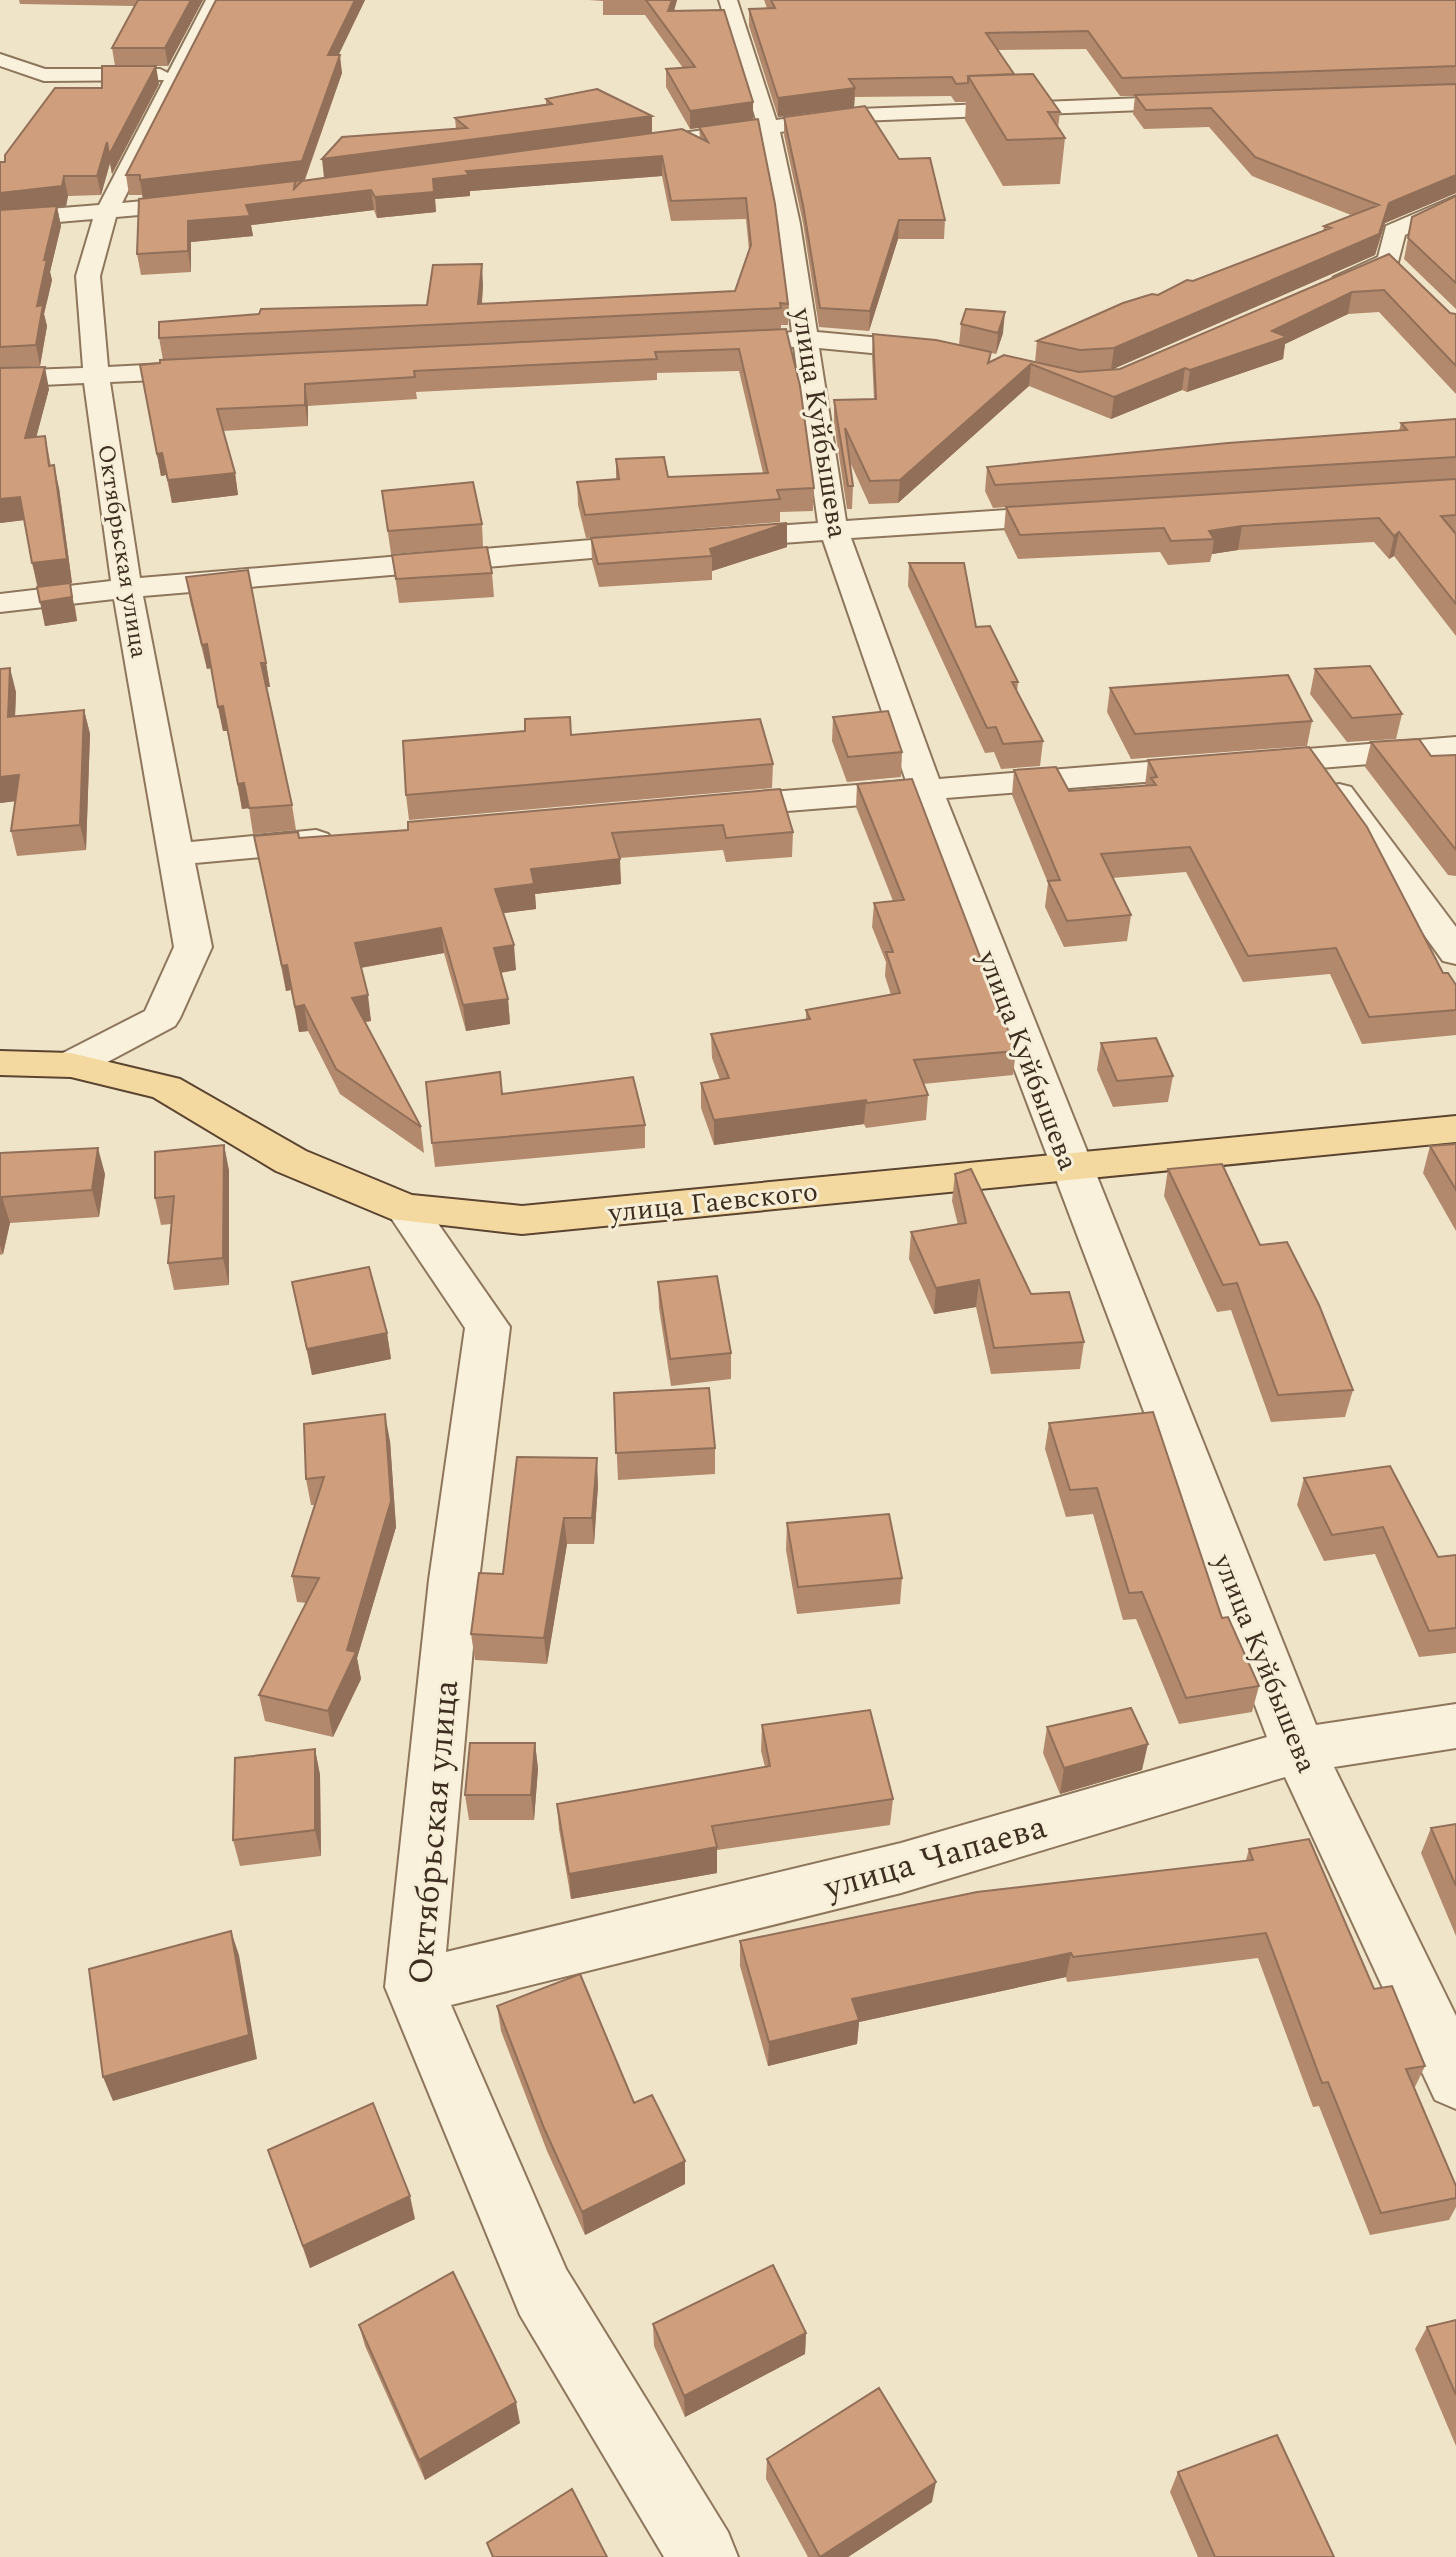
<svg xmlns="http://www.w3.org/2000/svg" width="1456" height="2557" font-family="Spectral,serif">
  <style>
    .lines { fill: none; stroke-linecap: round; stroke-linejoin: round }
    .minor-casing { stroke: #8d765c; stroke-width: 4 }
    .major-casing { stroke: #5b4430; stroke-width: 4 }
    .minor { fill: #faf1dc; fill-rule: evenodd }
    .major { fill: #f3d9a0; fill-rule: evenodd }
    .wall { fill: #b2896c }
    .shaded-wall { fill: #916f58 }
    .building { fill: #cf9f7d; stroke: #916f58; stroke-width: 2 }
    .labels { text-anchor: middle; stroke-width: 6; stroke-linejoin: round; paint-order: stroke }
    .far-street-label { font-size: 24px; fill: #3d2e20; stroke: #f7eed8 }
    .street-label { font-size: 28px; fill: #3d2e20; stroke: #f7eed8 }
    .near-street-label { font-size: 34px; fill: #3d2e20; stroke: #f7eed8 }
  </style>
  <rect width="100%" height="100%" fill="#f0e4c8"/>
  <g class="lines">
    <defs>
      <path id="minor" d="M206,0H224L122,203L196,196L207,203L196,210L116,217L100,276L108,367L203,362L216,370L203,378L110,382L140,578L651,535L661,538L665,544L661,550L651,553L143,596L191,842L316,830L328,834L334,841L328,848L316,852L195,863L212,947L180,1018L175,1026L85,1074L71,1077L57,1074L51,1065L57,1056L145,1011L174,947L114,599L0,612V594L111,581L84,383L0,387V371L83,368L76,276L93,219L0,227V213L99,205L164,80L44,81L0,66V54L45,69H160L168,73Z
        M719,0H737L776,120L859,109L1194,96L1204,102L1194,108L859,121L780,132L800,224L817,332L934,343L947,351L934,359L819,348L846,521L1066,506L1076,509L1080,515L1076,521L1066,524L851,538L939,779L1456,737V757L946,798L1316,1725L1456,1704V1748L1334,1767L1456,2016V2109L1435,2100L1285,1777L901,1893L451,2005L566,2269L728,2532L738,2557H664L520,2315L385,1987L429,1580L465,1328L385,1209L391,1199L406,1195L421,1199L510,1327L479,1580L446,1952L901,1843L1267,1737L913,801L724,816L712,813L707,806L712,799L724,796L906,781L823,540L727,547L717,544L713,538L717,532L727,529L818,523L794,347L770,345L767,340L770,335L792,332L778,224L760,135L637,151L627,145L637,139L757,123Z
        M1456,196V211L1405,235L1397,266L1350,287H1334L1330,282L1334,277L1378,257L1386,226Z
        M1339,784L1351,787L1456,927V964L1443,961L1322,794L1327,787Z"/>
      <path id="major" d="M0,1051L71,1053L180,1079L306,1151L412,1195L522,1206L1456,1116V1142L522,1234L391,1219L276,1171L153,1097L71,1077L0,1075Z"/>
    </defs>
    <!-- minor casing -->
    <use href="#minor" class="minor-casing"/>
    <!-- major casing -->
    <use href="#major" class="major-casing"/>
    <!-- minor -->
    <use href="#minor" class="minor"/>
    <!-- major -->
    <use href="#major" class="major"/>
  </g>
  <!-- wall -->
  <path class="wall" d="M19,0H203L168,66H115L112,48L135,6L20,4Z
    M216,0H365L338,55L342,73L305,180L324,178L456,129L455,118L546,104V99L652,133L700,138L699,128L690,129L666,87V69L683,68L645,15H603V1L588,0H677L674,11L753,120L788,304V325H781V330L814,488L813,511L780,512V522L586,538L578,505L577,482L616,479V459L668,477L763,473L739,371L657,373V380L416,392L417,399L308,406V426L223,431L235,473L238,495L172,503L166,475L161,476L140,365L160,363L163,360L159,338L427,305L483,285L482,304L735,291L749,250L746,219L671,221L662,176L470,191V196L435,199L436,212L377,218L374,210L251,225L253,236L191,242V272L141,275L137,254L143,198L142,195H129L126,175Z
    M764,0H1456V193L1385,223L1375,255L1113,369H1120L1389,254L1450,313L1456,314V394L1379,312L1348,314L1285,344L1283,359L1187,392L1182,390L1111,419L1029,386L898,503L869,504L850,462L853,486L852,509H847L834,423V400L874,399L872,356L873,334L959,345L961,324L1003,333L996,354L991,353L990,361L1035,362L1037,341L1323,231L1324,226L1351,215L1252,176L1209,127L1144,129L1133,114L1135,96H1120L1086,49L998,50L1014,74L1060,112L1058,128L1065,138L1060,184L1003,186L965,120L966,102H955L951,96L855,97L854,107L778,117L749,26V9L767,8Z
    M159,84L112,174L110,163L101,195L68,196L66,206L57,207L61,226L50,272L52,280L44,314L47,326L40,366L13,368L49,389L36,437L45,436L51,466L59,488L72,583L57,584L75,606L77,621L45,626L24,520L0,523V162H5L102,88Z
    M784,117L899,159L945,220L944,239H898L869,331L819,327L803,223L784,135Z
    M1456,196V309L1404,259L1412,217Z
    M1456,419V636L1394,556L1389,559L1374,542L1238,550L1212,554L1210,562L1168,565L1160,552L1018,559L1004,530L1006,507L993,508L985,491L987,467L1399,431L1401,423Z
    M382,491L482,524L483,547L391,554Z
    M787,523V547L712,571V580L599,587L592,561L591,538Z
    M392,555L492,573L494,597L399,603Z
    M909,563L976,627L1018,682L1017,693L1043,741L1040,766L1001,769L994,752L985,753L908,586Z
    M186,577L266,663L270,687H267L292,805L296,830L253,834L249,808L242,809L227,731H223L211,668L207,669L190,601Z
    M1315,669L1402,714L1396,739L1347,742L1310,694Z
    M1110,688L1312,721L1307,746L1131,759L1107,712Z
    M16,692L15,716L84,710L90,734L86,850L17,856L11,831L15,801L0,803Z
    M833,717L902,752L901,777L847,782L832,741Z
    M571,735L773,764L772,788L409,820L406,795Z
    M1371,742L1431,756L1456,755V876L1448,875L1365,767Z
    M1148,760L1443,973L1456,985V1035L1362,1044L1330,974L1243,982L1186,872L1112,878L1131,915L1127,941L1064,947L1045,907L1048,883L1012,795L1014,770L1069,791L1145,786Z
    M857,784L1016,1051L1013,1075L923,1084L928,1095L926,1120L866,1128L864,1124L714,1145L701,1108V1083L720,1080L712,1058L711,1034L806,1020V1010L891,995L885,976L886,962L872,927L874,903L893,901L856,807Z
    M780,789L793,832L792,857L726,862L723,850L619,858L621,884L535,894L536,909L503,913L516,970L501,973L508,999L510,1024L466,1031L444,953L361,968L371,1021L365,1022L421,1127L424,1153L340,1094L308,1031L299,1032L291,990L286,991L254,836L299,838L408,830Z
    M1101,1043L1173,1076L1168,1102L1113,1107L1097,1070Z
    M502,1094L645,1125V1148L435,1167L432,1143Z
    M1456,1144V1231L1423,1173L1430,1146Z
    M224,1145L229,1171V1285L174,1290L168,1263L171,1224L161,1225L155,1198Z
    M0,1153L105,1174L99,1217L10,1223L3,1254L0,1255Z
    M1168,1169L1260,1245L1353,1390L1345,1417L1271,1422L1231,1310L1217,1312L1164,1196Z
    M955,1174L1031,1294L1084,1342L1080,1369L991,1374L976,1307L934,1314L909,1259L911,1232L958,1225L952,1201Z
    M292,1282L387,1333L391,1359L312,1375Z
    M658,1282L731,1353V1379L671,1386L659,1308Z
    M614,1393L715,1448V1474L618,1480Z
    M1049,1423L1222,1618L1259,1686L1252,1712L1179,1724L1136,1619L1123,1620L1093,1514L1066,1517L1045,1449Z
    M390,1441L396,1527L357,1658L361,1679L333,1737L265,1721L259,1695L307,1603L297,1602L292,1576L315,1505H311L306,1479Z
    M1304,1478L1438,1557L1456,1555V1653L1419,1657L1375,1554L1324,1561L1297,1505Z
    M598,1485L594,1544H567L547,1664L475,1660L471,1634L503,1574Z
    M787,1523L902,1578L900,1604L797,1614L786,1550Z
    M762,1725L893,1799L890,1825L717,1850V1873L571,1899L559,1829L557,1804L765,1767L761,1751Z
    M1047,1727L1142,1770L1060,1794L1043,1753Z
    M535,1743L538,1769L534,1820H469L465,1795Z
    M315,1749L320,1775L321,1856L240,1866L233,1840Z
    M1456,1824V1936L1421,1853L1431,1828Z
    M1249,1849L1374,1989L1425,2066L1414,2089L1456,2186V2207L1449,2220L1370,2235L1319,2106L1313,2107L1258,1958L1067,1982L1066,1977L859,2022L857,2044L768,2066L740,1966V1941L1246,1860Z
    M497,2006L634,2103L685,2184L585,2235L547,2151L501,2031Z
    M268,2150L415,2219L310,2268Z
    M1456,2320V2446L1415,2349L1427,2327Z
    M653,2324L806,2333L805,2354L685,2417L654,2346Z
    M359,2325L520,2423L425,2480L365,2346Z
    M767,2459L932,2502L848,2557H808L766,2479Z
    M1178,2472L1334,2557H1198L1170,2492Z"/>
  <!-- shaded-wall -->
  <path class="shaded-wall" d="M191,0H203L168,66L165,48Z
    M355,0H365L330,73L328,55Z
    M672,0H677L669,28L668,11Z
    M340,55L342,73L304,181L295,182L297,199L371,190L374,210L251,225L253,236L191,242V272L188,251V221L246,205L294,189L143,199L140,180Z
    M156,66L159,84L112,174L110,163L101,195L97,176L107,142Z
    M855,88L854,107L778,117V98Z
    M753,102V120L690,129V111Z
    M652,116V134L324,178L322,159Z
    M662,156V176L470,191V196L435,199L436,212L377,218L375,197L433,179L466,171Z
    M1456,175V193L1385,223L1375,255L1111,370L1114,348L1389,203Z
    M64,176L68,196L66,206L57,207L61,226L50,272L52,280L44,314L47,326L40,366L36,345L0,213V193Z
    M899,220L898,239L869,331L870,311Z
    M482,264L483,285L480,326L478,304Z
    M1352,292L1348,314L1285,344L1283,359L1187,392L1190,370Z
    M1005,312L1003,333L996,354L998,333Z
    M1031,364L1029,386L898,503L900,480Z
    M45,367L49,389L30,461L25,438Z
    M1185,368L1182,390L1111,419L1114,397Z
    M305,384L308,406V426L305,405Z
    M162,453L166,475L161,476L157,454Z
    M54,465L59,488L72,583L38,587L32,563Z
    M235,473L238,495L172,503L168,480Z
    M20,497L25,520L0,523V499Z
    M787,523V547L712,571V556L710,549Z
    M1242,526L1238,550L1212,554L1214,539L1209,531Z
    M1399,532L1394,556L1389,559L1394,536Z
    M70,583L77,621L45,626L40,602Z
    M207,644L211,668L207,669L202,645Z
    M261,663H266L270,687H265Z
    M10,668L16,692L14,742L8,717Z
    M223,706L227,731H223L218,707Z
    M84,710L90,734L86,850L80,825Z
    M19,775L25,800L0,803V777Z
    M244,783L249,808L242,809L238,784Z
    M620,859L621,884L535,894L536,909L497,914L495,889L531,869Z
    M441,928L444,953L358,968L355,943Z
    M514,945L516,970L496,973L494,948Z
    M287,965L291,990L286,991L282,966Z
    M368,995L371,1021L356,1023L352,998Z
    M508,999L510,1024L466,1031L463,1005Z
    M304,1005L308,1031L299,1032L295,1007Z
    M866,1100L864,1124L714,1145V1120Z
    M224,1145L229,1171V1285L223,1258Z
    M98,1148L105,1174L99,1217L92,1190Z
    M2,1197L10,1223L3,1254L0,1245V1205Z
    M979,1280L976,1307L934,1314L936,1288Z
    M387,1333L391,1359L312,1375L307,1349Z
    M385,1414L390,1441L396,1527L357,1658L361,1679L333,1737L328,1711L347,1650Z
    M597,1458L598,1485L594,1544L592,1518Z
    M564,1518L567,1544L547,1664L544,1638Z
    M535,1743L538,1769L534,1820L531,1795Z
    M1148,1744L1142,1770L1060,1794L1064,1768Z
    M315,1749L320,1775L321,1856L315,1830Z
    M717,1847V1873L571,1899L569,1874Z
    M231,1931L239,1955L257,2059L113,2101L103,2077Z
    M1071,1953L1066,1977L859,2022L857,2044L768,2066L769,2042L852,1999Z
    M685,2161V2184L585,2235L582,2212Z
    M410,2196L415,2219L310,2268L303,2246Z
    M806,2333L805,2354L685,2417L684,2396Z
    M516,2402L520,2423L425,2480L419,2460Z
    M936,2482L932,2502L848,2557H821Z"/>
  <!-- building -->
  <path class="building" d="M138,0H191L165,48H112Z
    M216,0H355L328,55H340L302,161L140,180V175H126Z
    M646,0H672L668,11L724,10L753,102L690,111L666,69L695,67Z
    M771,0H1456V66L1122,78L1088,31L986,33L1014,74L968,76V83L956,84L952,77L849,79L855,88L778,98L749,9L775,8Z
    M102,66H156L109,155L107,142L97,176H64L62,186L0,193V162H5V155L55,88H102Z
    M1033,74L1060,112H1048L1065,138L1007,140L968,76Z
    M1456,84V175L1389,203L1379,234L1114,348L1080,350L1037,341L1123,303L1152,294L1158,295L1187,280L1193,281L1331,228L1324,226L1379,205L1255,157L1211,108L1146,110L1135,95Z
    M597,89L652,116L322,159L342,137L467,128L455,118L552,104L546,99Z
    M865,106L899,159L930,158L945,220H899L870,311L820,308L803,205L784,117Z
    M758,119L775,204L788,304L780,303L781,308L159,338V322L259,314L261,309L427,305L433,265L482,264L478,304L735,291L751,245L746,198L671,201L662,156L466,171L469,175L433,179L434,192L375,197L371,190L246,205L250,216L188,221V251L137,254L139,199L295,181L294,189L302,181L682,129L708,142L699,127Z
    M1456,196V283L1408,238L1412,217Z
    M57,206L44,260L47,259L37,306L43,305L36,345L0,347V210Z
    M1389,254L1450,313L1456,314V366L1384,290L1352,292L1272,331L1287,337L1190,370L1185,368L1114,397L1031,364L900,480L870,481L845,428L853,486H848L834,400L876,399L873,334L936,340L991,352L988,363L1004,355L1079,372L1120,369Z
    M966,309L1005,312L998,333L961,324Z
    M786,329L800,386L814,488L777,490L780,499L585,515L577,482L619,479L616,459L664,457L668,477L768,473L739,349L655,352L657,359L414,371L415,377L305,384V405L217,409L235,473L168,480L162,453L157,454L140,365L160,363V360Z
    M45,367L25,438L45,436L49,466L54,465L67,559L32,563L20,497L0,499V368Z
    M1456,419V457L995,485L987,467L1228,443L1407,430L1401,423Z
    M1456,479V515L1441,516L1456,534V604L1399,532L1394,536L1379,518L1242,526L1209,531L1214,539L1171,541L1164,528L1020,535L1006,507Z
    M473,482L482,524L388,531L382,491Z
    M787,523L710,549L712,556L598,564L591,538Z
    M487,547L492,573L396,579L392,555Z
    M909,563H964L976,627L990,626L1018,682H1012L1043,741L1003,744L996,727L987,728Z
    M248,570L266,663H261L292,805L249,808L244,783L238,784L223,706L218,707L207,644L202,645L186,577Z
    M70,583L72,597L40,602L37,587Z
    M1370,666L1402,714L1352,718L1315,669Z
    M10,668L8,717L84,710L80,825L11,831L19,775L0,777V669Z
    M1288,675L1312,721L1135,734L1110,688Z
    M888,711L902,752L848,757L833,717Z
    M570,717L571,735L760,719L773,764L406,795L403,741L525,731V719Z
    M1419,739L1431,756L1456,755V850L1371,742Z
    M1309,747L1367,827L1443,973H1448L1456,985V1010L1369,1017L1336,948L1248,956L1190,847L1101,854L1131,915L1067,921L1048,881L1060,880L1014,770L1056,767L1069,791L1156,785L1151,778L1157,777L1148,760Z
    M912,779L1016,1051L914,1060L928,1095L867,1103L866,1100L714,1120L701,1083L729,1078L711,1034L810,1019L806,1010L900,993L886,952H893L874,903L904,900L857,784Z
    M780,789L793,832L726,838L723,825L612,833L620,859L531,869L534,884L495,889L514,945L494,948L508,999L463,1005L441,928L355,943L368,995L352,998L421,1127L336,1069L304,1005L295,1007L287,965L282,966L254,836L298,832L299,838L408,830V822Z
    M1156,1038L1173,1076L1117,1081L1101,1043Z
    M500,1072L502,1094L633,1077L645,1125L432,1143L426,1082Z
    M1456,1144V1190L1430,1146Z
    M224,1145L223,1258L168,1263L174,1196L155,1198V1152Z
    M98,1148L92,1190L2,1197L0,1205V1153Z
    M1222,1164L1260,1245L1287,1242L1319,1305L1353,1390L1278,1395L1237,1283L1223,1285L1168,1169Z
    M971,1169L1031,1294L1069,1292L1084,1342L994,1348L979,1280L936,1288L911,1232L966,1223L955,1174Z
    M369,1267L387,1333L307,1349L292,1282Z
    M717,1276L731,1353L670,1359L658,1282Z
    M709,1388L715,1448L616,1453L614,1393Z
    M1153,1412L1222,1618L1228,1617L1259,1686L1186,1698L1142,1592L1129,1593L1097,1488L1070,1490L1049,1423Z
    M385,1414L391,1501L347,1650L356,1652L328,1711L259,1695L319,1578L292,1576L324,1477L306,1479L304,1424Z
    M517,1457L597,1458L592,1518H564L544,1638L471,1634L479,1573L503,1574Z
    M1390,1466L1438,1557L1456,1555V1628L1429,1631L1383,1527L1332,1535L1304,1478Z
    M889,1514L902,1578L798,1587L787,1523Z
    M1131,1708L1148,1744L1064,1768L1047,1727Z
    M870,1710L893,1799L712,1826L717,1847L569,1874L557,1804L770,1766L762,1725Z
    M470,1743H535L531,1795H465Z
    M315,1749V1830L233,1840L235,1758Z
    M1456,1824V1886L1431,1828Z
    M1309,1839L1374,1989L1392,1986L1425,2066L1406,2069L1456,2186V2198L1381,2213L1328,2082L1322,2083L1266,1933L1073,1957L1071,1953L852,1999L859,2020L769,2042L740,1941L977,1892L1253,1860L1249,1849Z
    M231,1931L249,2035L103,2077L89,1969Z
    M580,1974L634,2103L652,2095L685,2161L582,2212L544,2128L497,2006Z
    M373,2103L410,2196L303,2246L268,2150Z
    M773,2265L806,2333L684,2396L653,2324Z
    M453,2272L516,2402L419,2460L359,2325Z
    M1456,2320V2395L1427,2327Z
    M879,2388L936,2482L820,2557L767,2459Z
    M1277,2435L1334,2557H1215L1178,2472Z
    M572,2489L607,2557H493L487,2543Z"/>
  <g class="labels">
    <!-- far-street labels -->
    <g class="far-street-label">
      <text transform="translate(123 551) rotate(81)" y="8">Октябрьская улица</text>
    </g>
    <!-- street labels -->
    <g class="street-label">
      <text transform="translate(821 423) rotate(81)" y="10">улица Куйбышева</text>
      <text transform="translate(1029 1060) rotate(69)" y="10">улица Куйбышева</text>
      <text transform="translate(713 1201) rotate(-6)" y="10">улица Гаевского</text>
      <text transform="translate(1266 1663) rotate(68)" y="10">улица Куйбышева</text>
    </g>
    <!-- near-street labels -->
    <g class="near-street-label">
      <text transform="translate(432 1832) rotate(-85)" y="12">Октябрьская улица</text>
      <text transform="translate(935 1856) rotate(-16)" y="12">улица Чапаева</text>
    </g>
  </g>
</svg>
